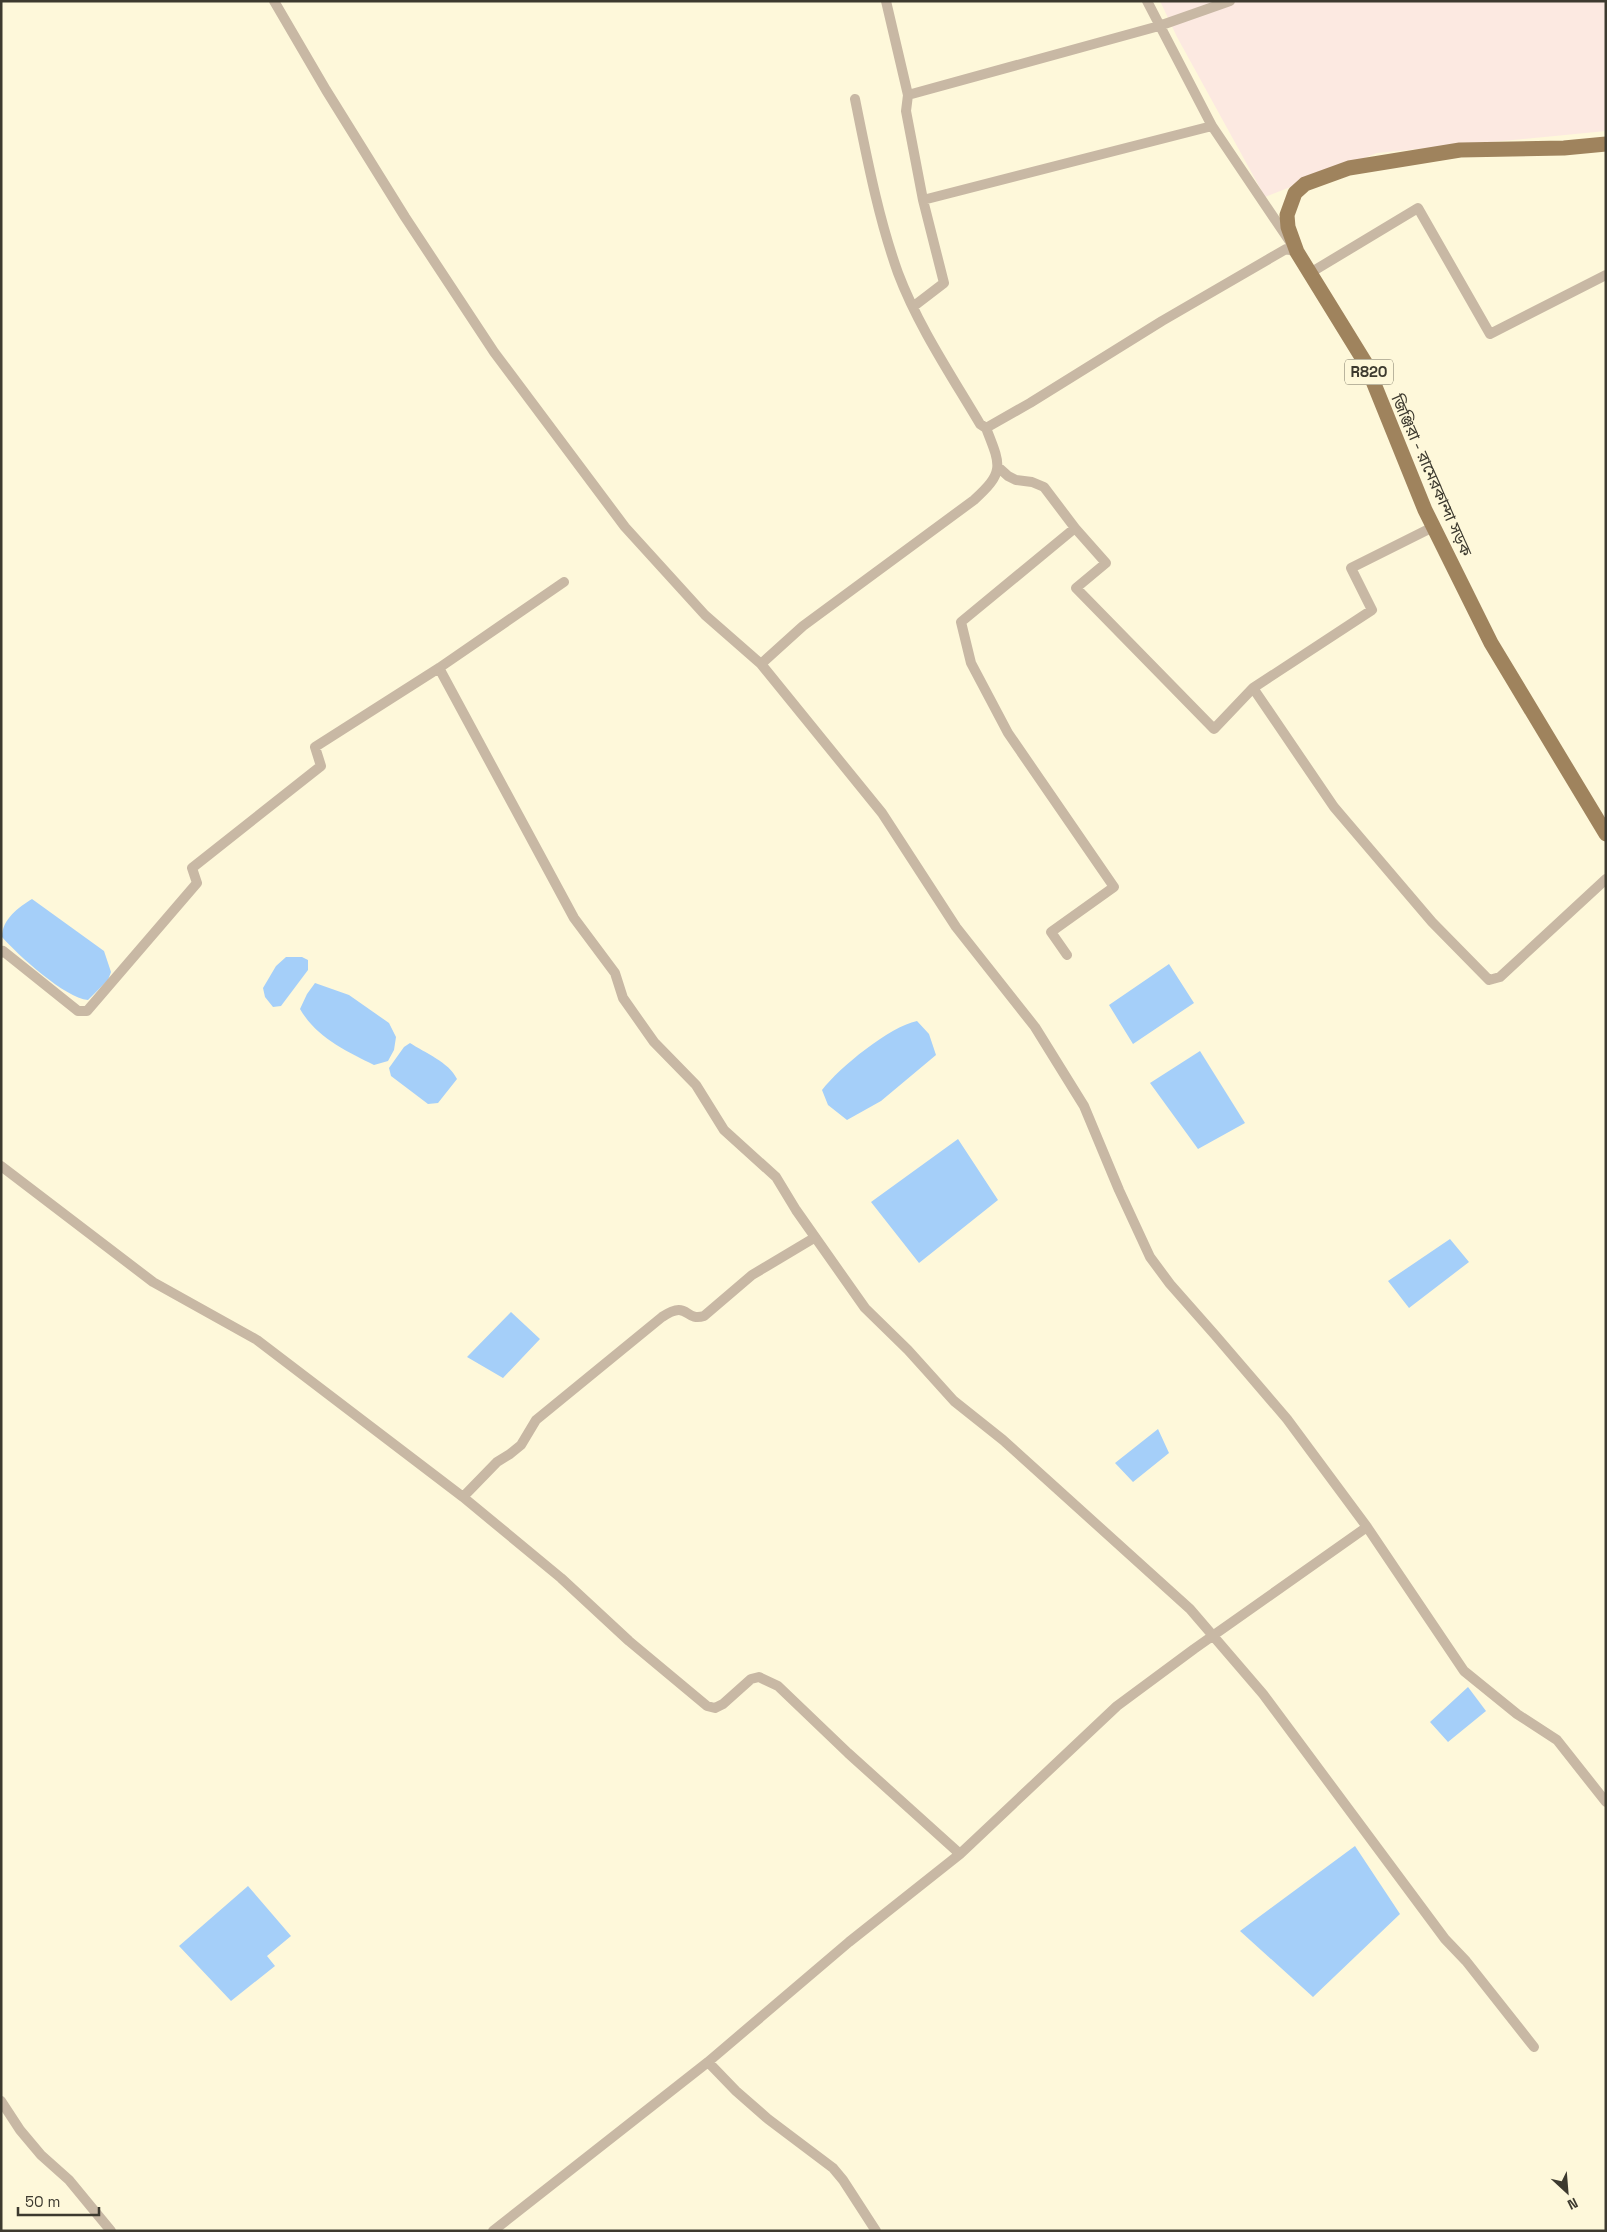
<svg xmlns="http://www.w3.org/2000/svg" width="1607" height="2232" font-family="'Space Grotesk','Noto Sans Bengali',sans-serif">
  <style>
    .industrial { fill: #fce9e1 }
    .water { fill: #a5cff9 }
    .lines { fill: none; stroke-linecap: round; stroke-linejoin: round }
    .street { stroke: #c8b8a4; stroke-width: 10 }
    .primary { stroke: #9f835d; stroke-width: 15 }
    .labels { text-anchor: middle; stroke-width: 5; stroke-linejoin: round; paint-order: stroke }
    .shield { fill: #fef8da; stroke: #777362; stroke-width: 1 }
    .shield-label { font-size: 15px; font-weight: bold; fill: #3d3a2f }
    .street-label { font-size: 16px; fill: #3d3a2f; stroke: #fef8da }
  </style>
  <rect width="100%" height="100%" fill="#fef8da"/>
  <!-- industrial -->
  <path class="industrial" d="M1160,1H1606V131L1377,153L1265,197L1177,37Z"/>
  <!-- water -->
  <path class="water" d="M32,899L104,951L111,972L108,980L88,1000C65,998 18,955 2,937C2,919 19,907 32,899Z
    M286,957H302L308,960V970L281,1006L273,1007L265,997L263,988L276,966Z
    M1169,964L1194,1003L1133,1044L1109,1005Z
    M315,983L349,995L389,1023L396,1037L394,1050L388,1061L374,1065C346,1051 317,1038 300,1009L307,994Z
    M917,1021L929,1034L936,1055L881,1101L847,1120L828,1105L822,1090C840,1067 889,1027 917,1021Z
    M410,1043C425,1053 449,1062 457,1079L438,1103L428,1104L391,1076L389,1068L404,1047Z
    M1200,1051L1245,1123L1198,1149L1150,1083Z
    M958,1139L998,1200L919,1263L871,1202Z
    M1450,1239L1469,1262L1409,1308L1388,1281Z
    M511,1312L540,1339L503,1378L467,1357Z
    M1158,1429L1169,1453L1133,1482L1115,1463Z
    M1468,1687L1486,1711L1448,1742L1430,1722Z
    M1355,1846L1400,1914L1313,1997L1240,1931Z
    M248,1886L291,1936L267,1956L275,1966L231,2001L179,1946Z"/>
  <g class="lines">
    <!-- street -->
    <path class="street" d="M274,1L326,90L405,217L494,352L625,527L705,615L761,664
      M886,1L908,95L906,111L923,200L944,283L914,306
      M1147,1L1212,126L1297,252L1286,249L1162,321L1030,403L986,428C1001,466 1005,472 974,500L803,626L761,664L882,813L956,927L1035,1027L1084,1106L1119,1190L1150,1257L1170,1284L1215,1335L1287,1419L1367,1527L1464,1671L1517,1714L1557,1740L1606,1802
      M908,95L1159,26L1230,1
      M855,99C867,158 878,217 898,273C918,326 951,375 980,424L986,428
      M923,200L1212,126
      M1310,273L1418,208L1490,334L1606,275
      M998,467L1008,476L1016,480L1032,482L1044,487L1075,528L1106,563L1076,588L1214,729L1253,688L1334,807L1432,922L1489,980L1500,977L1606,879
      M439,668L574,918L615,973L623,998L654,1042L696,1085L724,1130L776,1177L796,1210L865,1308L908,1350L954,1401L1003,1440L1190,1609L1263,1694L1445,1939L1466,1961L1534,2047
      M1253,688L1372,610L1351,568L1433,527
      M1,953L3,951L78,1011H87L197,883L192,868L321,766L315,747L439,668L564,582
      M1067,955L1051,932L1114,887L1008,733L971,663L961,622L1075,528
      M1,1166L153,1282L257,1340L463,1497L561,1578L629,1641L707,1706L715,1708L723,1704L751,1679L759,1677L778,1686L848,1753L960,1854
      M463,1497L497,1462L510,1454L521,1445L536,1420L662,1317C689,1299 684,1322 704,1316L752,1275L814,1238
      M708,2062L736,2091L768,2119L833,2168L843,2180L876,2231
      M1,2101L20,2130L41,2155L69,2180L111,2231
      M493,2231L708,2062L849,1942L960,1854L1117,1706L1194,1649L1367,1527"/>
    <!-- primary -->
    <path class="primary" d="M1606,144L1564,148L1460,150L1349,168L1305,184L1295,193L1287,215L1288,227L1297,252L1366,364L1425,510L1491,643L1606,834"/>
  </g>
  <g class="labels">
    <!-- shield labels -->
    <rect class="shield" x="1345" y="359.5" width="48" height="25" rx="4"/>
    <g class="shield-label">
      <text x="1369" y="377">R820</text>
    </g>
    <!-- street labels -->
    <g class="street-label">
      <text transform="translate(1432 475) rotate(66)" y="6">জিঞ্জিরা - রামেরকান্দা সড়ক</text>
    </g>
  </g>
  <!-- border -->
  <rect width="1607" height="2232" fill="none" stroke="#3d3a2f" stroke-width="5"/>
  <!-- north arrow -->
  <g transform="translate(1567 2192) rotate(154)" stroke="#fef8da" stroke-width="4" paint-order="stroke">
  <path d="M0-4L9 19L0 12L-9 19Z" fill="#3d3a2f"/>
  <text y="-8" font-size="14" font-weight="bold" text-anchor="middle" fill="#3d3a2f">N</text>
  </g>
  <!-- scale -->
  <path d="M18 2207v8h81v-8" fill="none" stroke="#3d3a2f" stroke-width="2.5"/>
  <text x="25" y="2207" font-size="15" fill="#3d3a2f" stroke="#fef8da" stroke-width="4" paint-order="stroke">50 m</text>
</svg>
